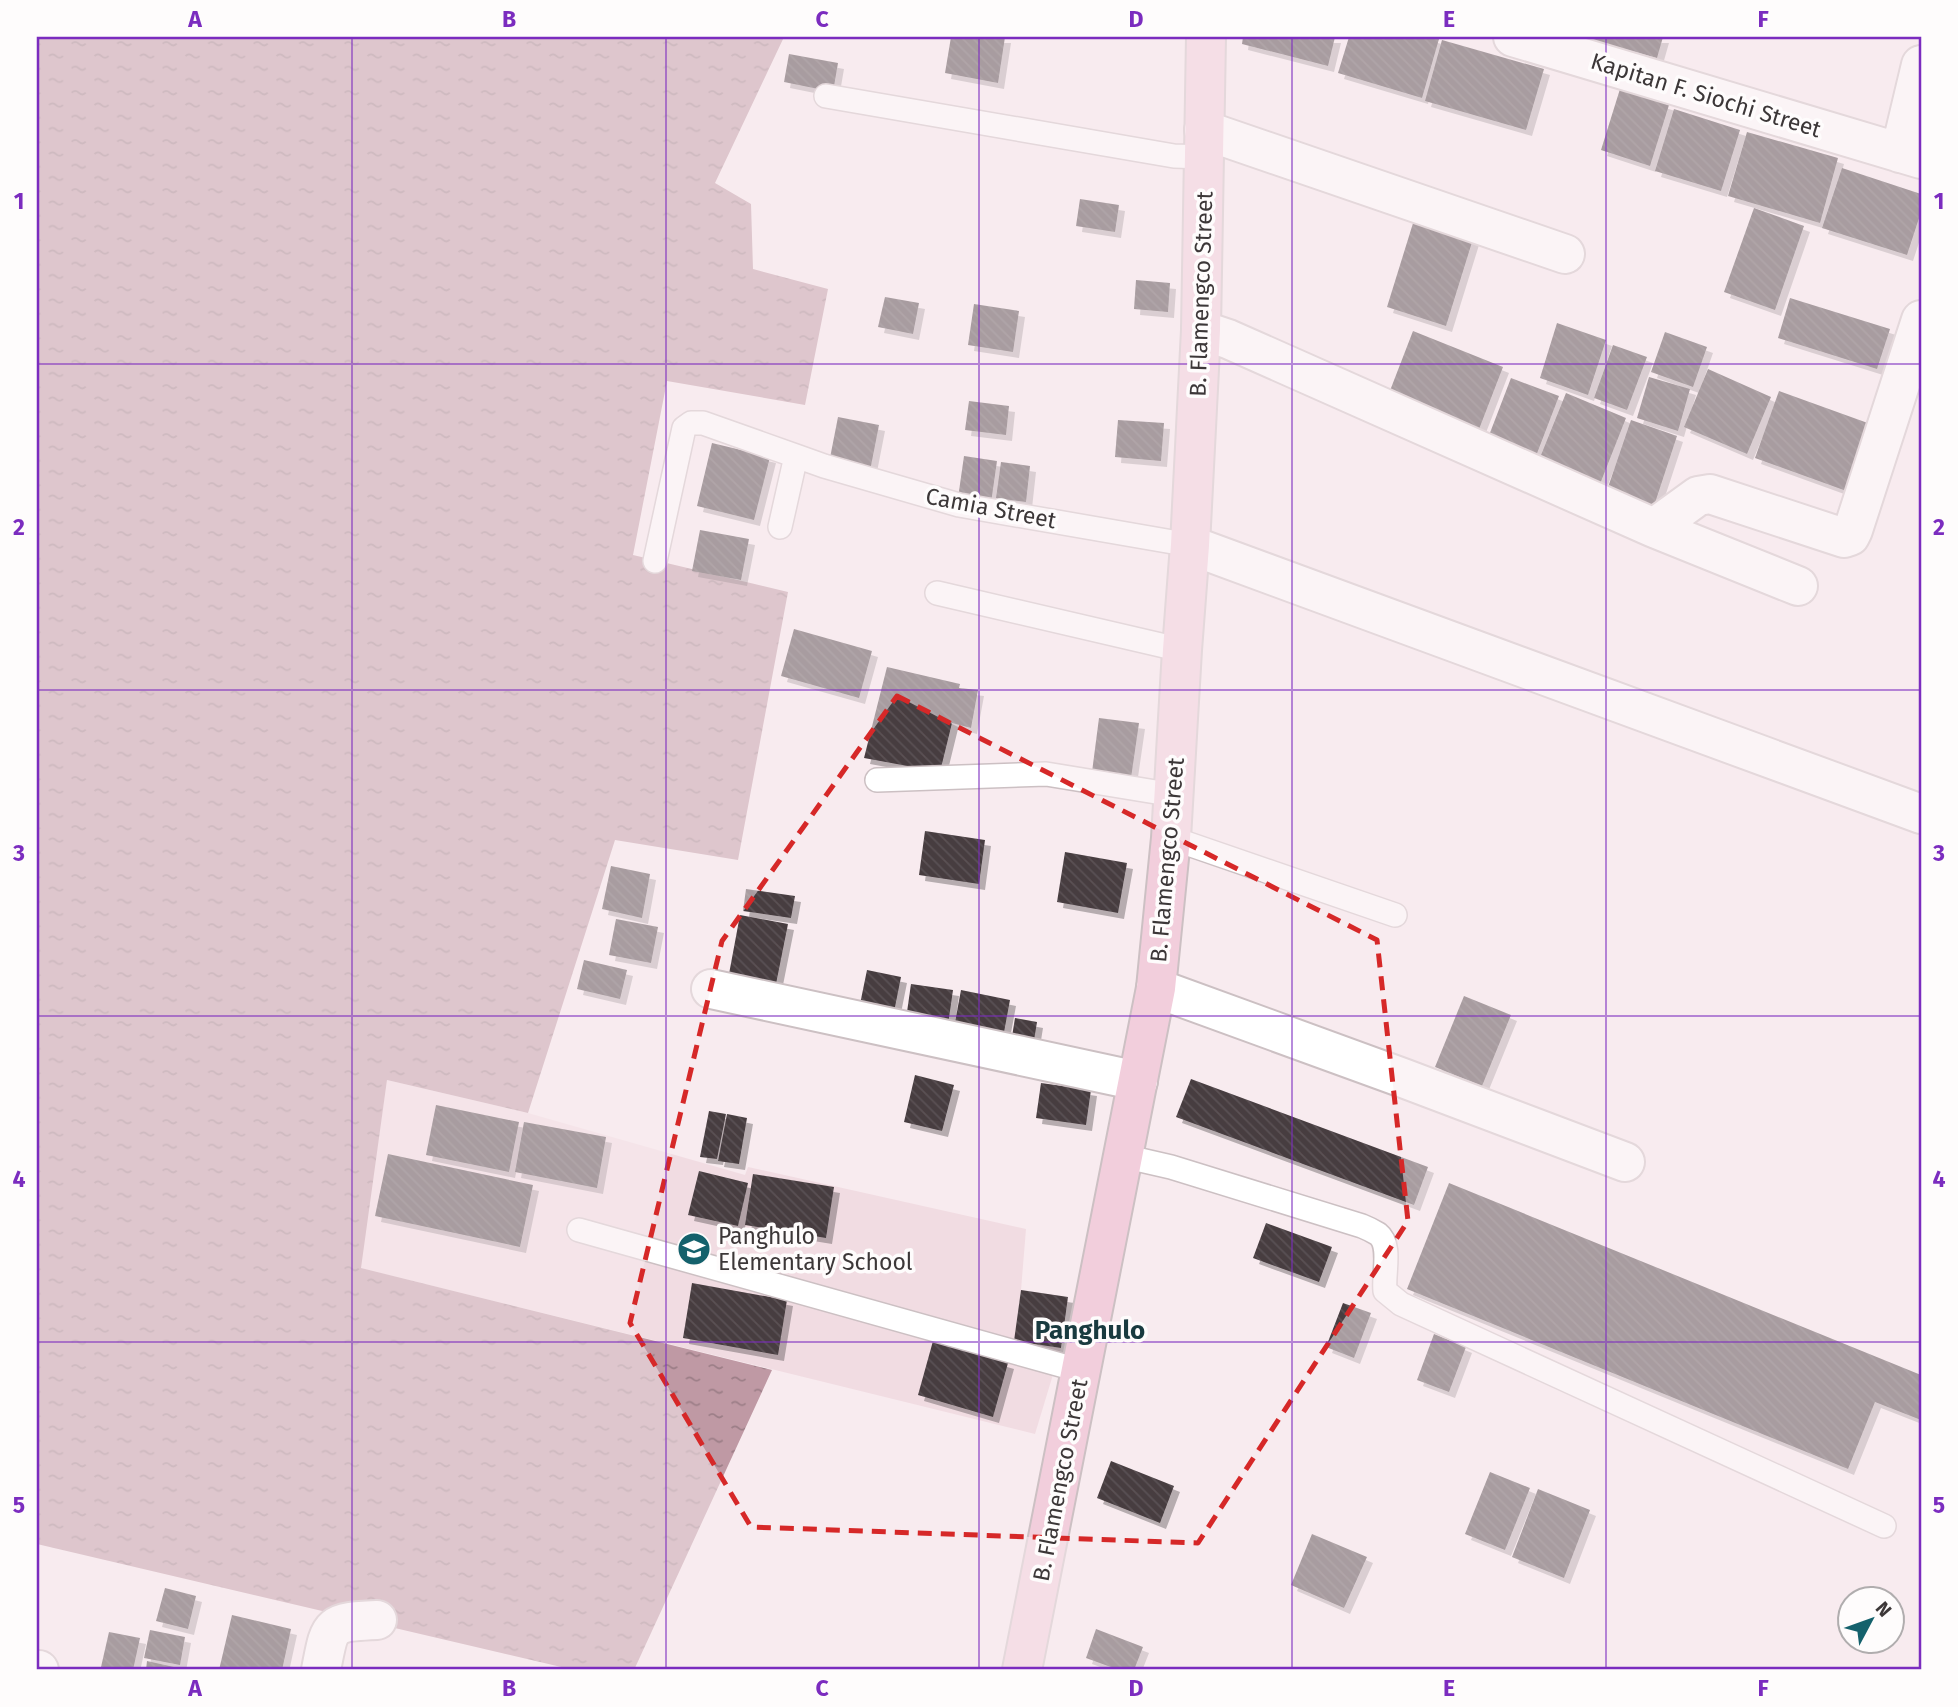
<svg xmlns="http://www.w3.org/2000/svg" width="1958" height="1707" font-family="'Fira Sans',sans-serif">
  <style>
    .built { fill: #f1dce2 }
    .water { fill: url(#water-ripples) }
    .building { fill: url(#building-back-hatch); filter: url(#shadow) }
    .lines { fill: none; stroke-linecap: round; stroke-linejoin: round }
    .lane-casing { stroke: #ccc0c3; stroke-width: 26 }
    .street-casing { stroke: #ccc0c3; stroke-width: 42 }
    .secondary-casing { stroke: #ccc0c3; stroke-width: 42 }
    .lane { stroke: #fff; stroke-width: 23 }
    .street { stroke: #fff; stroke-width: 38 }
    .secondary { stroke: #f2cedc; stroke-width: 38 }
    .marked { fill: none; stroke: #d62828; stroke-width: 5; stroke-dasharray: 14 9; stroke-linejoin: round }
    .grid { fill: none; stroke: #7b2cbf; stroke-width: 2; stroke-opacity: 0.55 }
    .labels { text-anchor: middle; stroke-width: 7; stroke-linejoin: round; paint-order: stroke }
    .street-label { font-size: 23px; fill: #3c3738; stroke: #fefcfc }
    .poi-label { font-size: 23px; fill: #3c3738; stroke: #fefcfc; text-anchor: start }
    .quarter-label { font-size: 26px; font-weight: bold; fill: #193a3f; stroke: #fefcfc }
    .neatline { fill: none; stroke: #7b2cbf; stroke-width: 2.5 }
    .grid-label { font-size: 23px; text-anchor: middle; font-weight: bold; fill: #7b2cbf }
  </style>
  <defs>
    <pattern id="water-ripples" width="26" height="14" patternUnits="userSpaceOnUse" patternTransform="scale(1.75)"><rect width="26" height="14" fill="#bf99a4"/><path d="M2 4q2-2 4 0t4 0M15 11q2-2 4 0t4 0" fill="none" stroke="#9c7e87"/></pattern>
    <pattern id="building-back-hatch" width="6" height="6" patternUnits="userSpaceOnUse" patternTransform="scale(1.75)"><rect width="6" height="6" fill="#473d40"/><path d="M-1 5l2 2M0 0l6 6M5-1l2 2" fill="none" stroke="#5a5154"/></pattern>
    <filter id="shadow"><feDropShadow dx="6" dy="6" stdDeviation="0" flood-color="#0004"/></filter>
  </defs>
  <rect width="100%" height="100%" fill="#f8ebef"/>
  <!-- built -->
  <path class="built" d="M387,1080L528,1113L745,1175L748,1167L1026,1229L1021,1290L1014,1341L1061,1348L1035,1434L360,1268Z"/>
  <!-- water -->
  <path class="water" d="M37,37H784L715,183L751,204L753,269L828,289L805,405L667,381L633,555L788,592L738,860L615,840L528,1113L387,1080L361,1268L772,1370L634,1670H574L37,1544Z"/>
  <!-- building -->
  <path class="building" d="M951,37H1005L998,83L945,73Z
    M1243,37H1335L1328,66L1242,44Z
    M1349,37H1432L1439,39L1422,98L1338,73Z
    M1581,37H1663L1657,58Z
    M1442,40L1544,69L1526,130L1425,101Z
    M789,54L838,63L833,92L784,82Z
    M1620,89L1669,105L1650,166L1601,150Z
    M1674,109L1740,130L1721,191L1655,171Z
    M1747,132L1838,158L1820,223L1728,196Z
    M1842,168L1921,194V212L1907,255L1822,228Z
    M1080,199L1119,205L1115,232L1076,226Z
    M1754,208L1804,226L1775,310L1724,292Z
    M1414,220L1473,239L1446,326L1387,307Z
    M1136,280L1170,283L1168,312L1134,309Z
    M885,297L919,303L913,334L878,327Z
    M1790,298L1890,329L1877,369L1778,338Z
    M974,304L1019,311L1013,352L968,345Z
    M1557,323L1606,340L1588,395L1540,378Z
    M1413,331L1503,367L1476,437L1386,401Z
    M1665,332L1707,347L1693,387L1651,372Z
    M1613,345L1647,357L1627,410L1594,398Z
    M1708,369L1771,397L1747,454L1684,427Z
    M1649,377L1690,389L1678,431L1637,418Z
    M1511,378L1559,396L1536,456L1488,438Z
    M1779,391L1876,426L1852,493L1755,458Z
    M1566,393L1626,418L1598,489L1537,465Z
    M969,401L1009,406L1006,435L965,430Z
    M838,417L879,425L870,471L829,463Z
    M1118,420L1164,423L1161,461L1115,457Z
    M1631,420L1677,436L1652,512L1605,496Z
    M712,443L770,457L754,520L697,506Z
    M964,456L997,461L991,503L958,498Z
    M1001,462L1030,466L1026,502L996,498Z
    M700,530L749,539L741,580L692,571Z
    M794,629L872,651L859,698L781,676Z
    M887,667L960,684L959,688L978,690L971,728L952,723L940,772L864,758Z
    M1099,718L1139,723L1131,778L1092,772Z
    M925,831L985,840L979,884L919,875Z
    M1065,852L1127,863L1118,913L1057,902Z
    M611,866L650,874L642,918L602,909Z
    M746,889L795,896L791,918L743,911Z
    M740,915L788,924L776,984L729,974Z
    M616,919L658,927L651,963L609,955Z
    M584,960L627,970L620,999L577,989Z
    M867,970L901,977L892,1022L858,1014Z
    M911,984L953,990L947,1032L905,1026Z
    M961,990L1010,1000L1002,1043L953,1033Z
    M1464,996L1511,1015L1482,1086L1435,1067Z
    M1015,1018L1037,1022L1032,1053L1010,1049Z
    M915,1075L954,1085L942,1131L904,1122Z
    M1191,1079L1428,1167L1414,1205L1176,1117Z
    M1041,1083L1091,1090L1086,1125L1036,1118Z
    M436,1105L519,1122L509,1172L426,1155Z
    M709,1111L726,1114L717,1159L700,1157Z
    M727,1114L747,1118L739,1164L718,1161Z
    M524,1122L606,1137L597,1188L515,1172Z
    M388,1154L533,1185L520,1247L375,1216Z
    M699,1171L748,1183L738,1226L688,1215Z
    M753,1174L834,1187L826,1238L745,1225Z
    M1449,1183L1921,1375V1420L1875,1402L1848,1469L1407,1289Z
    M1266,1223L1332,1247L1319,1282L1253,1258Z
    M692,1283L787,1300L778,1355L683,1338Z
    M1021,1290L1068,1297L1061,1348L1014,1341Z
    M1343,1303L1371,1313L1354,1358L1326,1347Z
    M1434,1334L1466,1347L1449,1392L1417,1380Z
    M933,1341L1008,1363L993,1417L918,1395Z
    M1111,1461L1174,1486L1160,1523L1097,1498Z
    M1490,1472L1530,1488L1505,1550L1465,1534Z
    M1538,1489L1590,1510L1564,1578L1512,1557Z
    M1312,1534L1367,1557L1344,1608L1291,1585Z
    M165,1588L196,1596L188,1629L156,1621Z
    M232,1615L291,1629L282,1670H219Z
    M1096,1629L1143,1647L1134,1670H1119L1086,1658Z
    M150,1630L185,1637L180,1665L144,1658Z
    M109,1632L140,1638L133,1670H119L101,1667Z
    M147,1661L183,1669V1670H146Z"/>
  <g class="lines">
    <defs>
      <path id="lane" d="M826,96L1174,156L1205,157
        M780,527L796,456L824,466L959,505L1190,545
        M655,561L684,428L691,423H703L796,456
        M937,593L1182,650
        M877,780L1046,774L1174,795
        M1171,838L1395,915
        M1123,1156L1171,1167L1362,1226C1367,1228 1373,1231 1378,1234C1392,1245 1383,1273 1385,1291L1401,1304L1884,1526
        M579,1230L1082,1371"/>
      <path id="street" d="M1513,37L1921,159
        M1204,130L1565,254
        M1900,153L1921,65
        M1201,330L1228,339L1654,528L1698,496L1710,494L1844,538L1850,536L1853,530L1921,320
        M1654,528L1798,586
        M1190,545L1921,814
        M1156,988L1403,1078L1625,1162
        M711,989L1138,1081
        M37,1670H39
        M321,1670C330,1624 328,1622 377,1620"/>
      <path id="secondary" d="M1022,1670L1156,988L1171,838L1182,650L1190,545L1201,330L1206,37"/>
    </defs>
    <!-- lane casing -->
    <use href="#lane" class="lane-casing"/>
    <!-- street casing -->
    <use href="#street" class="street-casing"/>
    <!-- secondary casing -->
    <use href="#secondary" class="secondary-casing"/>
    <!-- lane -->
    <use href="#lane" class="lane"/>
    <!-- street -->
    <use href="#street" class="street"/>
    <!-- secondary -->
    <use href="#secondary" class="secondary"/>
  </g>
  <!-- marked area -->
  <path d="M0 0H1958V1707H0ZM897,696L1377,940L1408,1221L1198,1543L751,1527L630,1323L722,941Z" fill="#f8ebef" fill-opacity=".55" fill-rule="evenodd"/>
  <path class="marked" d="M897,696L1377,940L1408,1221L1198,1543L751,1527L630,1323L722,941Z"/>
  <!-- grid -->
  <path class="grid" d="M352,37V1670M666,37V1670M979,37V1670M1292,37V1670M1606,37V1670M37,364H1921M37,690H1921M37,1016H1921M37,1342H1921"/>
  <!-- icons -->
  <defs>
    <symbol id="school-disc" viewBox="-11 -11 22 22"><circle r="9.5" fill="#14616c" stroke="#fefcfc"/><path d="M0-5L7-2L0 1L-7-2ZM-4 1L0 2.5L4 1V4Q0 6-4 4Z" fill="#fff"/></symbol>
  </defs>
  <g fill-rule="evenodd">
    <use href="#school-disc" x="675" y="1230" width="38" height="38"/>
  </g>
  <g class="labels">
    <!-- street labels -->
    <g class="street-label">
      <text transform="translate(1706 95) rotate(17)" y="8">Kapitan F. Siochi Street</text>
      <text transform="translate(1201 294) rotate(-88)" y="8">B. Flamengco Street</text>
      <text transform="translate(991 508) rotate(11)" y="8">Camia Street</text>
      <text transform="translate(1167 860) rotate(-85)" y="8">B. Flamengco Street</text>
      <text transform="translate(1060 1480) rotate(-79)" y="8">B. Flamengco Street</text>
    </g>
    <!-- poi labels -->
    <g class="poi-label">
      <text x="718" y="1244">Panghulo<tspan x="718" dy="26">Elementary School</tspan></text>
    </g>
    <!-- quarter labels -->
    <g class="quarter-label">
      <text x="1090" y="1339">Panghulo</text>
    </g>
  </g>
  <!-- border -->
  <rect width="1958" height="1707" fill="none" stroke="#fefcfc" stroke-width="77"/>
  <!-- north arrow -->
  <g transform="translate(1871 1620) rotate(49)"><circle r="33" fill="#fefcfc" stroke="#b0adae" stroke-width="2"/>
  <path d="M0-5L12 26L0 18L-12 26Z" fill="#14616c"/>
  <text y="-10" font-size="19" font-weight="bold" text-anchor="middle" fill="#3c3738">N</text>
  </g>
  <rect x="38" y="38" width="1882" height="1630" class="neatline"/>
  <g class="grid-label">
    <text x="195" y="27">A</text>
    <text x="509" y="27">B</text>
    <text x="822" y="27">C</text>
    <text x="1136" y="27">D</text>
    <text x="1449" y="27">E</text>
    <text x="1763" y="27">F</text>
    <text x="19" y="209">1</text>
    <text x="1939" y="209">1</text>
    <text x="19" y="535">2</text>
    <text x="1939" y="535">2</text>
    <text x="19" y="861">3</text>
    <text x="1939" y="861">3</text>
    <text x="19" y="1187">4</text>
    <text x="1939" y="1187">4</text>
    <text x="19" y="1513">5</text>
    <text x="1939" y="1513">5</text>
    <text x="195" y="1696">A</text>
    <text x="509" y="1696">B</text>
    <text x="822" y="1696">C</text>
    <text x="1136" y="1696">D</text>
    <text x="1449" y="1696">E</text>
    <text x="1763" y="1696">F</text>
  </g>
</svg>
